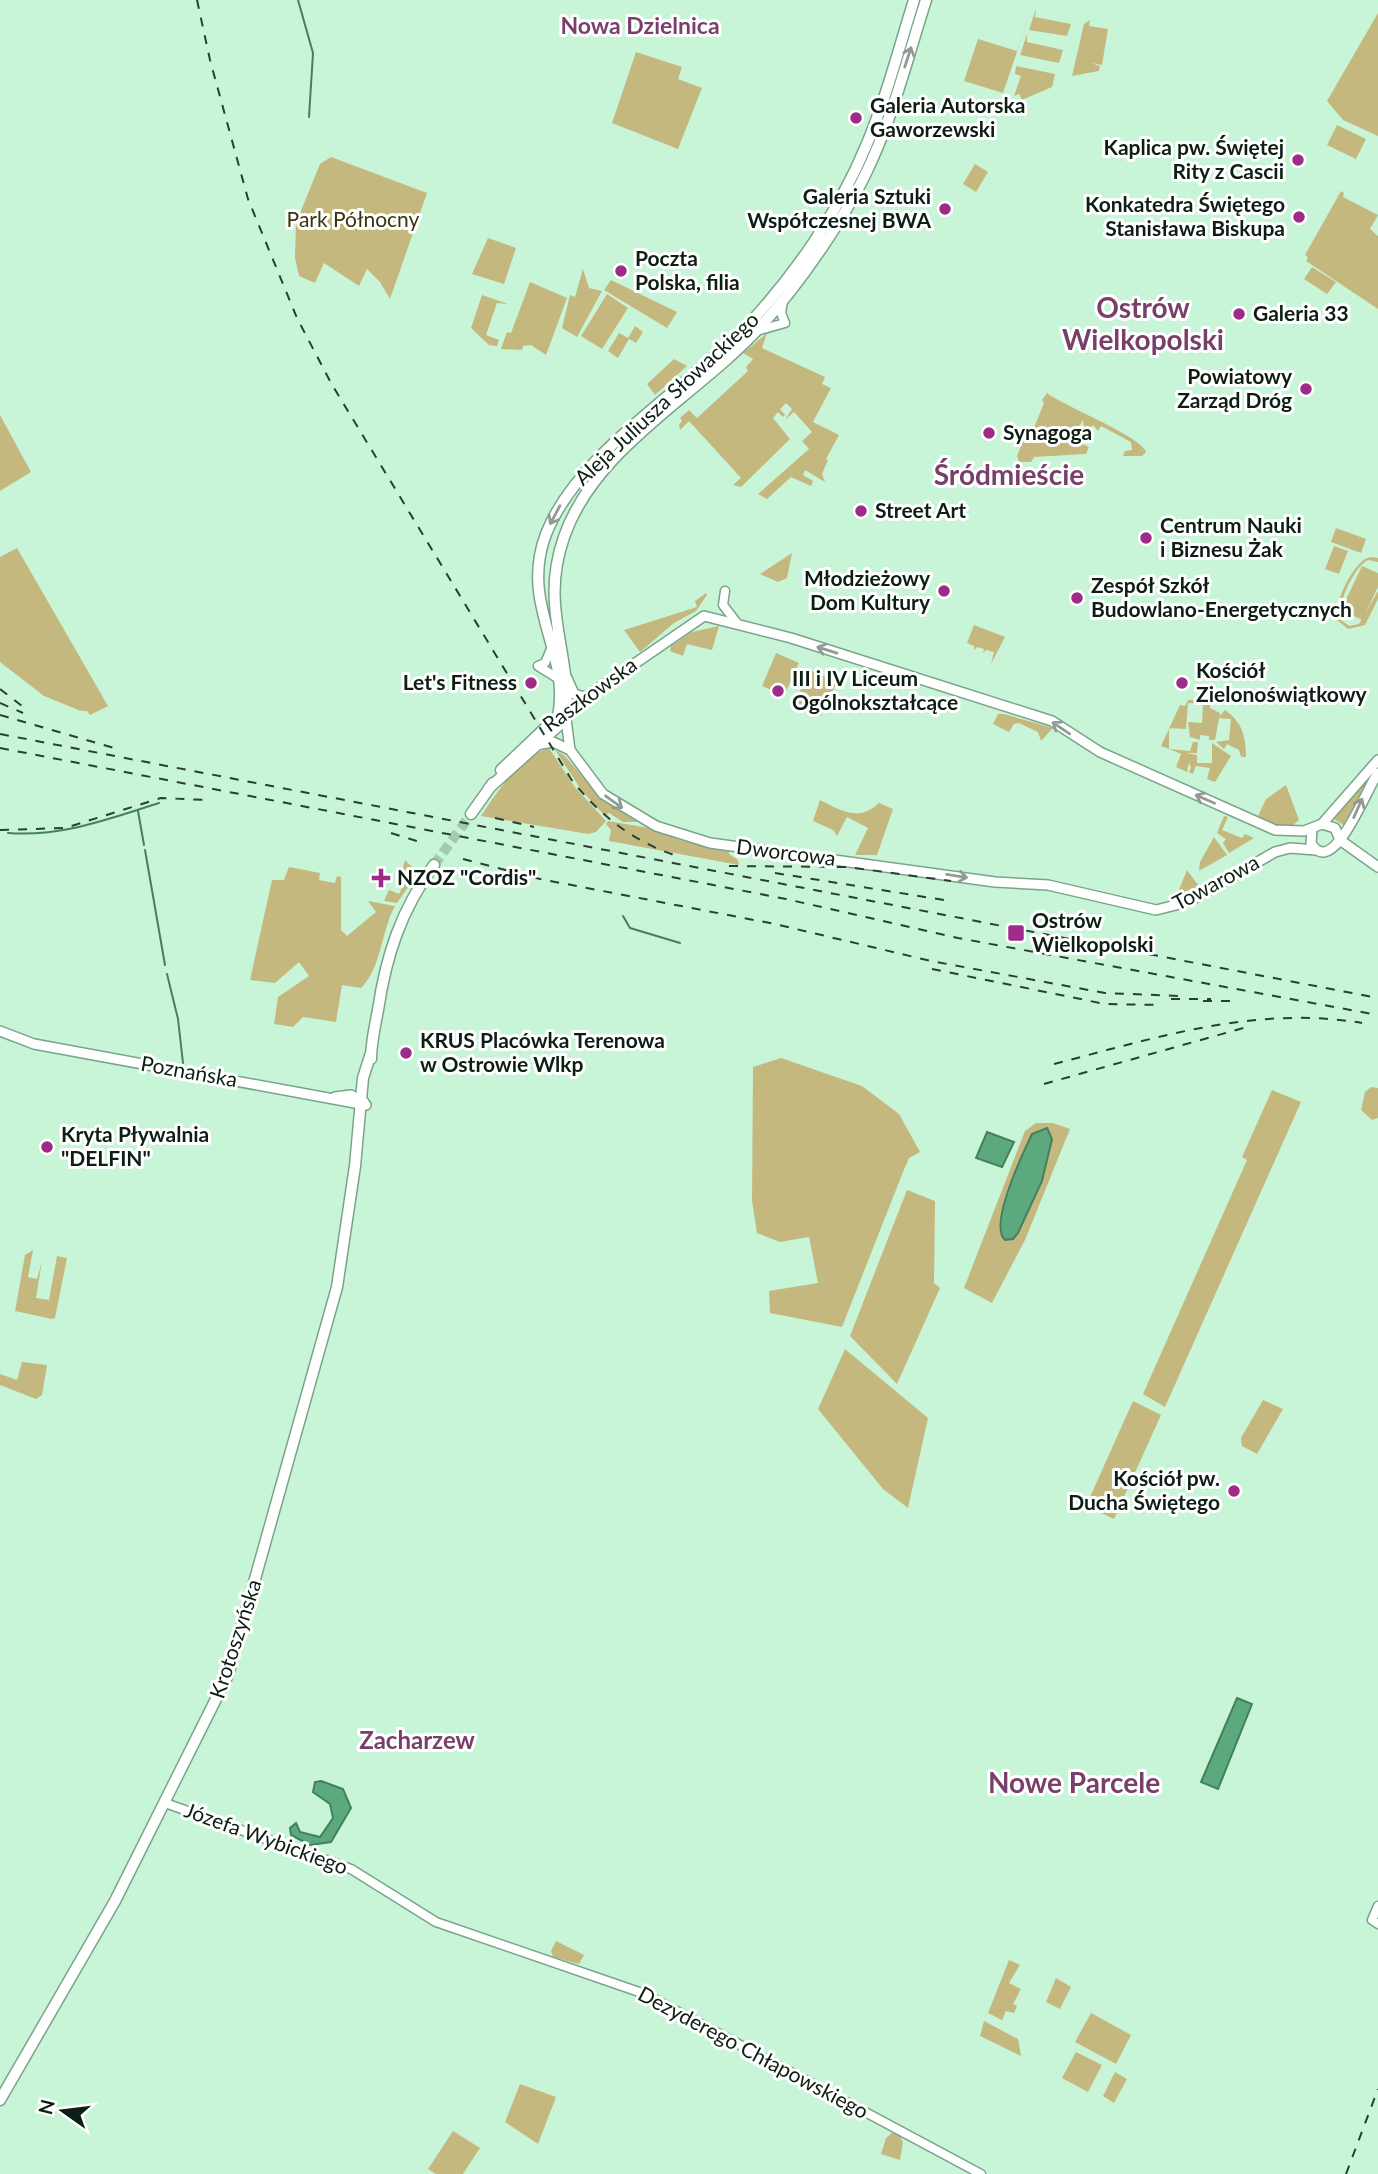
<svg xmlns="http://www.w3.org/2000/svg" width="1378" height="2174" font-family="Lato,sans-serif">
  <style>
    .green { fill: #c5b87f }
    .water { fill: #5ca97d; stroke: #447f5e; stroke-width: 2 }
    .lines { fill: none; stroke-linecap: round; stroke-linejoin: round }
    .stream { stroke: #447f5e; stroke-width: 2 }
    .primary-tunnel { stroke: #a3cab1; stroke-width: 10; stroke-dasharray: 10 5; stroke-linecap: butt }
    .tertiary-casing { stroke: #79a489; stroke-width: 11 }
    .secondary-casing { stroke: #79a489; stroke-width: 12 }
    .primary-casing { stroke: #79a489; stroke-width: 13 }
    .tertiary { stroke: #fff; stroke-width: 8 }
    .secondary { stroke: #fff; stroke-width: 9 }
    .primary { stroke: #fff; stroke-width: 10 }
    .rail { stroke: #293f32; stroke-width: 2; stroke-dasharray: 9 9; stroke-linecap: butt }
    .oneway { stroke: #929a95 }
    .poi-dot { fill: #9d2b87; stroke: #fff; stroke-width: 2.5 }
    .labels { text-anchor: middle; stroke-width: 6; stroke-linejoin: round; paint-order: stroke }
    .poi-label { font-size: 21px; font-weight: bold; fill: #0d1e14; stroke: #fff; text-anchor: start }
    .park-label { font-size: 21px; fill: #3b3310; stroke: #fff }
    .street-label { font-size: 21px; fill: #0d1e14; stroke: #fff }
    .neighbourhood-label { font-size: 23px; font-weight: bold; fill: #793f6b; stroke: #fff }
    .quarter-label { font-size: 24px; font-weight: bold; fill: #793f6b; stroke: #fff }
    .district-label { font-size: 28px; font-weight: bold; fill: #793f6b; stroke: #fff }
  </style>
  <rect width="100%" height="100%" fill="#c8f5d8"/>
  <!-- green -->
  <path class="green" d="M1033,5L1003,93L964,81L978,39L1017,51Z
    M1036,8L1035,17L1071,24L1067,36L1029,30Z
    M1378,13V136L1343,120L1327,101Z
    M1090,20L1089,26L1108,29L1102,65L1092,63L1100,66L1099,71L1072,76L1084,24Z
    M1027,34V42L1063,50L1059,63L1020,55Z
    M636,52L682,67L678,79L702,88L678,149L612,123Z
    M1016,66L1055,74L1052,87L1022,100L1019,94L1014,96L1021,76L1015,74Z
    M1337,125L1366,139L1356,159L1327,145Z
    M331,157L427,193L390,299L380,282L367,269L359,286L324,263L315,283L299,276L295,258L296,223L320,164Z
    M975,164L988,172L976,192L963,184Z
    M1341,191L1344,193L1343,197L1378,215L1370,229L1378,236V309L1306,261L1308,257L1305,255Z
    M488,238L516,248L504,284L472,274Z
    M1312,267L1336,282L1327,294L1304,279Z
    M583,269L589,288L602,291L577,337L562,328L570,295L575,297Z
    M611,280L677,312L667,328L604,290Z
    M530,282L567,298L546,355L531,345L523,346L522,350L501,349L507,332L511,333Z
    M607,294L628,308L602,349L581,336Z
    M482,295L508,304L497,303L486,335L499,340L497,346L489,345L471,328Z
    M635,326L643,332L636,343L629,339L618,358L608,351L619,333L628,338Z
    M767,333L762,348L825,377L822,384L831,388L813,422L839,435L826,459L828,460L822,474L825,482L805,470L803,475L813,481L811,486L791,477L767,499L758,494L809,449L802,441L812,432L794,412L785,420L792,409L786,403L780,409L785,415L783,417L778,412L773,418L790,439L741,487L733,485L741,478L689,421L680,430L679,425L682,421L680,418L689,410L697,418L748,371L746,367L753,359L743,353Z
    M674,359L687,366L655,395L647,384Z
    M1047,393C1064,406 1142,437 1146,452L1142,456H1123L1125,451L1132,450L1131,442L1101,426L1098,431L1093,425L1089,430L1084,427L1083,420L1071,439L1089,447L1086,454L1034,457L1031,462H1019L1017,456L1029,427L1033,430L1044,403L1042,400Z
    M0,415L31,472L0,491Z
    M1336,528L1366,539L1361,553L1331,542Z
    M1334,546L1348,551L1339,574L1325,569Z
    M17,548L108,706L90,715L87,711H81L44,696L0,662V557Z
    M792,553L787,578L778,582L760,574Z
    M1370,557L1378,558V562L1368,560C1354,567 1336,605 1341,620L1349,626L1359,624L1378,591V599L1365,625L1348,629L1337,620C1333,604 1354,560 1370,557Z
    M1362,566L1378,573V587L1362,620L1341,610Z
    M706,593L707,595L696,611L674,623L640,652L624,630L697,607L695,601Z
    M974,625L1005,637L991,664L994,652L986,650L983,653L984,649L977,647L974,650V646L967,643Z
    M719,626L712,650L687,644L683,656L670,651L671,646L692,632Z
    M776,653L799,663L784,696L762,686Z
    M810,670L837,682L821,716L794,704Z
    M1207,697L1211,698L1210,708L1220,713L1215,740H1209V736L1200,735V740L1190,737L1188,722L1202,723L1203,704L1188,703L1186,729L1169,728V749L1161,746L1180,705L1185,706L1188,700H1206Z
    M1225,710C1242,722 1246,736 1246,757H1241L1239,750L1227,744L1224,749L1216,742L1229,740L1231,719L1218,718Z
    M998,714H1004L1053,728L1041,741L1038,732L1019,723L1014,724L1009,732L993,724Z
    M1193,742H1198L1197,753H1186L1197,755V763H1212V743L1231,756L1215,782L1207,779L1210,768L1196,766L1193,774L1189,772L1191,768L1189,763L1187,772L1176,767L1181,754L1169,749L1190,751Z
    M549,748L574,786L606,821L596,832L588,834L481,816C497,792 520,757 549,748Z
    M555,750L565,756L604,801L638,822H623L609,813L605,816L582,791Z
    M1366,782L1347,827L1332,818Z
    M1286,785L1299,820L1292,826L1277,827L1258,816L1266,799Z
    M820,800C842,811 859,822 879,803L893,809L877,855H855L868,828L847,817L837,836L833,830L813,821Z
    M1224,816L1228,817L1222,830L1242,838L1245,834L1254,838L1229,853L1223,843L1226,839L1217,833Z
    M608,821L649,828L683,841L729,850V854L738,860L739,865L609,841L611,830L606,824Z
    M1214,837L1227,855L1199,871L1200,862Z
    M405,860L418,873L397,903L384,901L389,890L399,894L408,875L402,871Z
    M289,867L320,873L319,880L335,883L337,876L341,877V930L347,936L376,912L368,901L395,906C381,931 382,967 361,988L342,985L336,1022L303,1017L293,1027L274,1024L278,997L309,976L299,962L275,983L250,980L272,880H284Z
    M1187,870L1201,889L1174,902Z
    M781,1058L862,1086L899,1114L920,1152L909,1158L903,1172L842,1327L770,1313L769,1291L818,1283L809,1237L780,1242L757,1233L752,1201L753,1067Z
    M1371,1087L1378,1088V1118L1372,1120L1361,1110L1365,1092Z
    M1272,1090L1301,1102L1165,1407L1143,1394L1247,1160L1242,1157Z
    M1036,1123H1053L1070,1129L1025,1240L992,1303L964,1288L1025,1131Z
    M907,1190L935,1201L934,1283L940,1288L897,1384L850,1336Z
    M33,1250L28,1277L37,1279L42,1261L36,1298L49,1300L57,1256L67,1258L55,1318L52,1319L15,1311L25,1255Z
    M845,1349L928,1418L908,1508L883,1489L818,1409Z
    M22,1362L47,1365L42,1395L36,1399L0,1385V1374L17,1380Z
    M1263,1400L1283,1409L1257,1454L1242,1446L1241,1438Z
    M1133,1401L1161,1415L1114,1519L1086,1506Z
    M556,1941L584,1955L579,1964L553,1957L551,1951Z
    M1009,1960L1020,1965L1009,1983L1021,1989L1013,2004L1017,2006L1014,2013L1006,2011L1002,2020L988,2013Z
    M1056,1978L1071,1987L1060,2009L1046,2002Z
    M1091,2013L1131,2035L1116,2064L1075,2042Z
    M984,2021L1018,2039L1021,2056L980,2036Z
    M1076,2052L1102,2065L1088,2092L1062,2078Z
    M1115,2072L1127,2079L1114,2103L1103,2096Z
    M520,2084L556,2097L538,2144L505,2122Z
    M453,2131L480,2148L463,2174H436L428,2169Z
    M892,2133L899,2134L903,2142L900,2160L881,2154L886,2138Z"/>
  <!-- water -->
  <path class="water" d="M1047,1128L1052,1139L1042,1181L1018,1233L1013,1239L1005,1240C988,1225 1023,1153 1032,1134Z
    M987,1132L1014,1142L1002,1167L976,1158Z
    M1237,1698L1252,1704L1218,1789L1201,1782Z
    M321,1781L343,1789L351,1808L331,1842L310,1845L291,1835L290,1828L296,1823L300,1832L320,1837L333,1818L330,1804L313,1792L315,1782Z"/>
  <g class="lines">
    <!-- stream -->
    <path class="stream" d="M298,0L313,53L309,117
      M138,811L144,845
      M8,833C62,837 108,819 159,803
      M145,850L165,965
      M623,916L630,928L680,943
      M167,974L178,1019L183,1063"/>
    <!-- primary-tunnel -->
    <path class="primary-tunnel" d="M434,865L471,814"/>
    <defs>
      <path id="tertiary" d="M760,330L785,323L781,313L783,301
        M725,591L723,605L737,623
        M551,649L545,663L538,666L559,679
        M165,1803L351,1869L436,1922L645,1994L981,2174
        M1378,1906L1372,1920L1378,1924"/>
      <path id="secondary" d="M567,678L574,694L585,697
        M563,704L567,709L576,704L704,616L791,638L1052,721L1100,752L1275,830L1304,831L1322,824L1378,760
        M566,719L570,750L603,794L656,826L710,843L995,882L1048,885L1156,910L1188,902L1275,852L1290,848L1316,850
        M536,745L553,742L570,750
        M1322,824L1335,828L1340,840
        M1312,830L1311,843C1333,881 1367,787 1378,773
        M1340,840L1378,867
        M0,1031L34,1044L366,1105
        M335,1097L351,1095L364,1102"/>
      <path id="primary" d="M558,716C571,652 519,605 546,534C578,452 686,390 747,326C795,275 839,211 866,146C886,99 899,48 914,0
        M501,770L561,713
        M489,788L566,719C572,651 539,609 564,537C595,447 698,395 760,327C799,285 849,213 872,160C895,109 909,53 926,0
        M471,814L493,783
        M371,1059C371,1043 375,1026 378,1010C386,956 401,910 434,865
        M0,2100L115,1901L228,1675L337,1287L355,1166L363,1078L371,1053"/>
    </defs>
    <!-- tertiary casing -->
    <use href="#tertiary" class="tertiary-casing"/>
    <!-- secondary casing -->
    <use href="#secondary" class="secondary-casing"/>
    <!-- primary casing -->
    <use href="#primary" class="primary-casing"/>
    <!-- tertiary -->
    <use href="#tertiary" class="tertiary"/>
    <!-- secondary -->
    <use href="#secondary" class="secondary"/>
    <!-- primary -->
    <use href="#primary" class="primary"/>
    <!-- rail -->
    <path class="rail" d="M197,0L210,60L248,199L297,318L331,383L571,779C600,816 635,843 680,857
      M0,689L22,706
      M0,703L23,713
      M0,715L114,748
      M0,734L1378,998
      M0,748L786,899L958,938L1378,1015
      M495,818L534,827
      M0,830L65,828L161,798L207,800
      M391,833L423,843
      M463,859L540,879L775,924L931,961L1105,993L1180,996
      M729,866L848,867L951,881
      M775,873L944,900
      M932,969L1105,1004L1162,1005
      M1171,999H1211
      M1203,1001H1238
      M1054,1064C1155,1038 1256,1005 1362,1023
      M1044,1084L1247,1027
      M1346,2174L1378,2089"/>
  </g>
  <!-- one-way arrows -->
  <defs><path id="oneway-shaft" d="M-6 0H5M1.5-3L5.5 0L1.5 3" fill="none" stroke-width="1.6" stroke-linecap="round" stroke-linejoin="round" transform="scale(1.75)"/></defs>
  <g class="oneway">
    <use href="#oneway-shaft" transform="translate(908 57) rotate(-72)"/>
    <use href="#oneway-shaft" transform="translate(555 515) rotate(118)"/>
    <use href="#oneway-shaft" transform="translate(827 650) rotate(-163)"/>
    <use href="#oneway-shaft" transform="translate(1061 728) rotate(-146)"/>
    <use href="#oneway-shaft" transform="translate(1205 799) rotate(-156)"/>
    <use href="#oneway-shaft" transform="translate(614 802) rotate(36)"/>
    <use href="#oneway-shaft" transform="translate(1358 808) rotate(-66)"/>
    <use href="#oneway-shaft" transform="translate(957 876) rotate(9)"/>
  </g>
  <!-- markers -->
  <g class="poi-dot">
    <circle cx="856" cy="118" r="7"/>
    <circle cx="1298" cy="160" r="7"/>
    <circle cx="945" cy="209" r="7"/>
    <circle cx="1299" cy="217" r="7"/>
    <circle cx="621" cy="271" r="7"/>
    <circle cx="1239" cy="314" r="7"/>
    <circle cx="1306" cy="389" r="7"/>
    <circle cx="989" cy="433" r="7"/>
    <circle cx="861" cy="511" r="7"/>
    <circle cx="1146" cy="538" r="7"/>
    <circle cx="944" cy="591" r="7"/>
    <circle cx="1077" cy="598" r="7"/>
    <circle cx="531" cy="683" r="7"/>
    <circle cx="1182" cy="683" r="7"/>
    <circle cx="778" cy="691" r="7"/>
    <path d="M377.5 867.5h7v7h7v7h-7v7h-7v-7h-7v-7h7z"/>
    <rect x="1007" y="924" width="18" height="18" rx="3.5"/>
    <circle cx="406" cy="1053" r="7"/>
    <circle cx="47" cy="1147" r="7"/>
    <circle cx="1234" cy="1491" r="7"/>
  </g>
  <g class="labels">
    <!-- poi labels -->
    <g class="poi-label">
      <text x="870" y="113">Galeria Autorska<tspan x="870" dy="24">Gaworzewski</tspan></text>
      <text x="1284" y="155" text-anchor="end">Kaplica pw. Świętej<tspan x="1284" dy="24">Rity z Cascii</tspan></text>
      <text x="931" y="204" text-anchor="end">Galeria Sztuki<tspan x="931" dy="24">Współczesnej BWA</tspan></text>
      <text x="1285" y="212" text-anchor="end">Konkatedra Świętego<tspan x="1285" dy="24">Stanisława Biskupa</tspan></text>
      <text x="635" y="266">Poczta<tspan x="635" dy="24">Polska, filia</tspan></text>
      <text x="1253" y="321">Galeria 33</text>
      <text x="1292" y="384" text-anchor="end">Powiatowy<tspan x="1292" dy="24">Zarząd Dróg</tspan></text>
      <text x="1003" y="440">Synagoga</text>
      <text x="875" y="518">Street Art</text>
      <text x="1160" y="533">Centrum Nauki<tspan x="1160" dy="24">i Biznesu Żak</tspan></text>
      <text x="930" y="586" text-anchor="end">Młodzieżowy<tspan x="930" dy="24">Dom Kultury</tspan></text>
      <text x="1091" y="593">Zespół Szkół<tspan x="1091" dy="24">Budowlano-Energetycznych</tspan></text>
      <text x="1196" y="678">Kościół<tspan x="1196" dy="24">Zielonoświątkowy</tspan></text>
      <text x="792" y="686">III i IV Liceum<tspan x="792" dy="24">Ogólnokształcące</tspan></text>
      <text x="517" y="690" text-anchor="end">Let's Fitness</text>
      <text x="397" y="885">NZOZ "Cordis"</text>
      <text x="1032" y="928">Ostrów<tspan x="1032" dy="24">Wielkopolski</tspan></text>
      <text x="420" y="1048">KRUS Placówka Terenowa<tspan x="420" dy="24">w Ostrowie Wlkp</tspan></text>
      <text x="61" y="1142">Kryta Pływalnia<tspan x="61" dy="24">"DELFIN"</tspan></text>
      <text x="1220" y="1486" text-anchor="end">Kościół pw.<tspan x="1220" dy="24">Ducha Świętego</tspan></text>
    </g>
    <!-- park labels -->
    <g class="park-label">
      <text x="353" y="227">Park Północny</text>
    </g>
    <!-- street labels -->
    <g class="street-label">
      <text transform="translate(667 399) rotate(-43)" y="7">Aleja Juliusza Słowackiego</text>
      <text transform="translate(590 695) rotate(-36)" y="7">Raszkowska</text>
      <text transform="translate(786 853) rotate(7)" y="7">Dworcowa</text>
      <text transform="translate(1216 883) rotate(-28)" y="7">Towarowa</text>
      <text transform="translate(189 1072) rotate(10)" y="7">Poznańska</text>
      <text transform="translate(236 1639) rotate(-72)" y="7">Krotoszyńska</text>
      <text transform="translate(266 1839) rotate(20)" y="7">Józefa Wybickiego</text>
      <text transform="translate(753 2053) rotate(28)" y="7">Dezyderego Chłapowskiego</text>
    </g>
    <!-- neighbourhood labels -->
    <g class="neighbourhood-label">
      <text x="640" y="34">Nowa Dzielnica</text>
    </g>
    <!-- quarter labels -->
    <g class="quarter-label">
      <text x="417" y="1749">Zacharzew</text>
    </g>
    <!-- district labels -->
    <g class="district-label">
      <text x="1143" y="318">Ostrów<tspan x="1143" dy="32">Wielkopolski</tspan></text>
      <text x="1009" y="485">Śródmieście</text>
      <text x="1074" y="1793">Nowe Parcele</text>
    </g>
  </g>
  <!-- north arrow -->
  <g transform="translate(63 2111) rotate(284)" stroke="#ffffff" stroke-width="5" paint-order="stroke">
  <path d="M0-5L12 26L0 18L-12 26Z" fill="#0d1e14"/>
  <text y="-10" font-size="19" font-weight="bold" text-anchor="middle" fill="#0d1e14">N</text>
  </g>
</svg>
